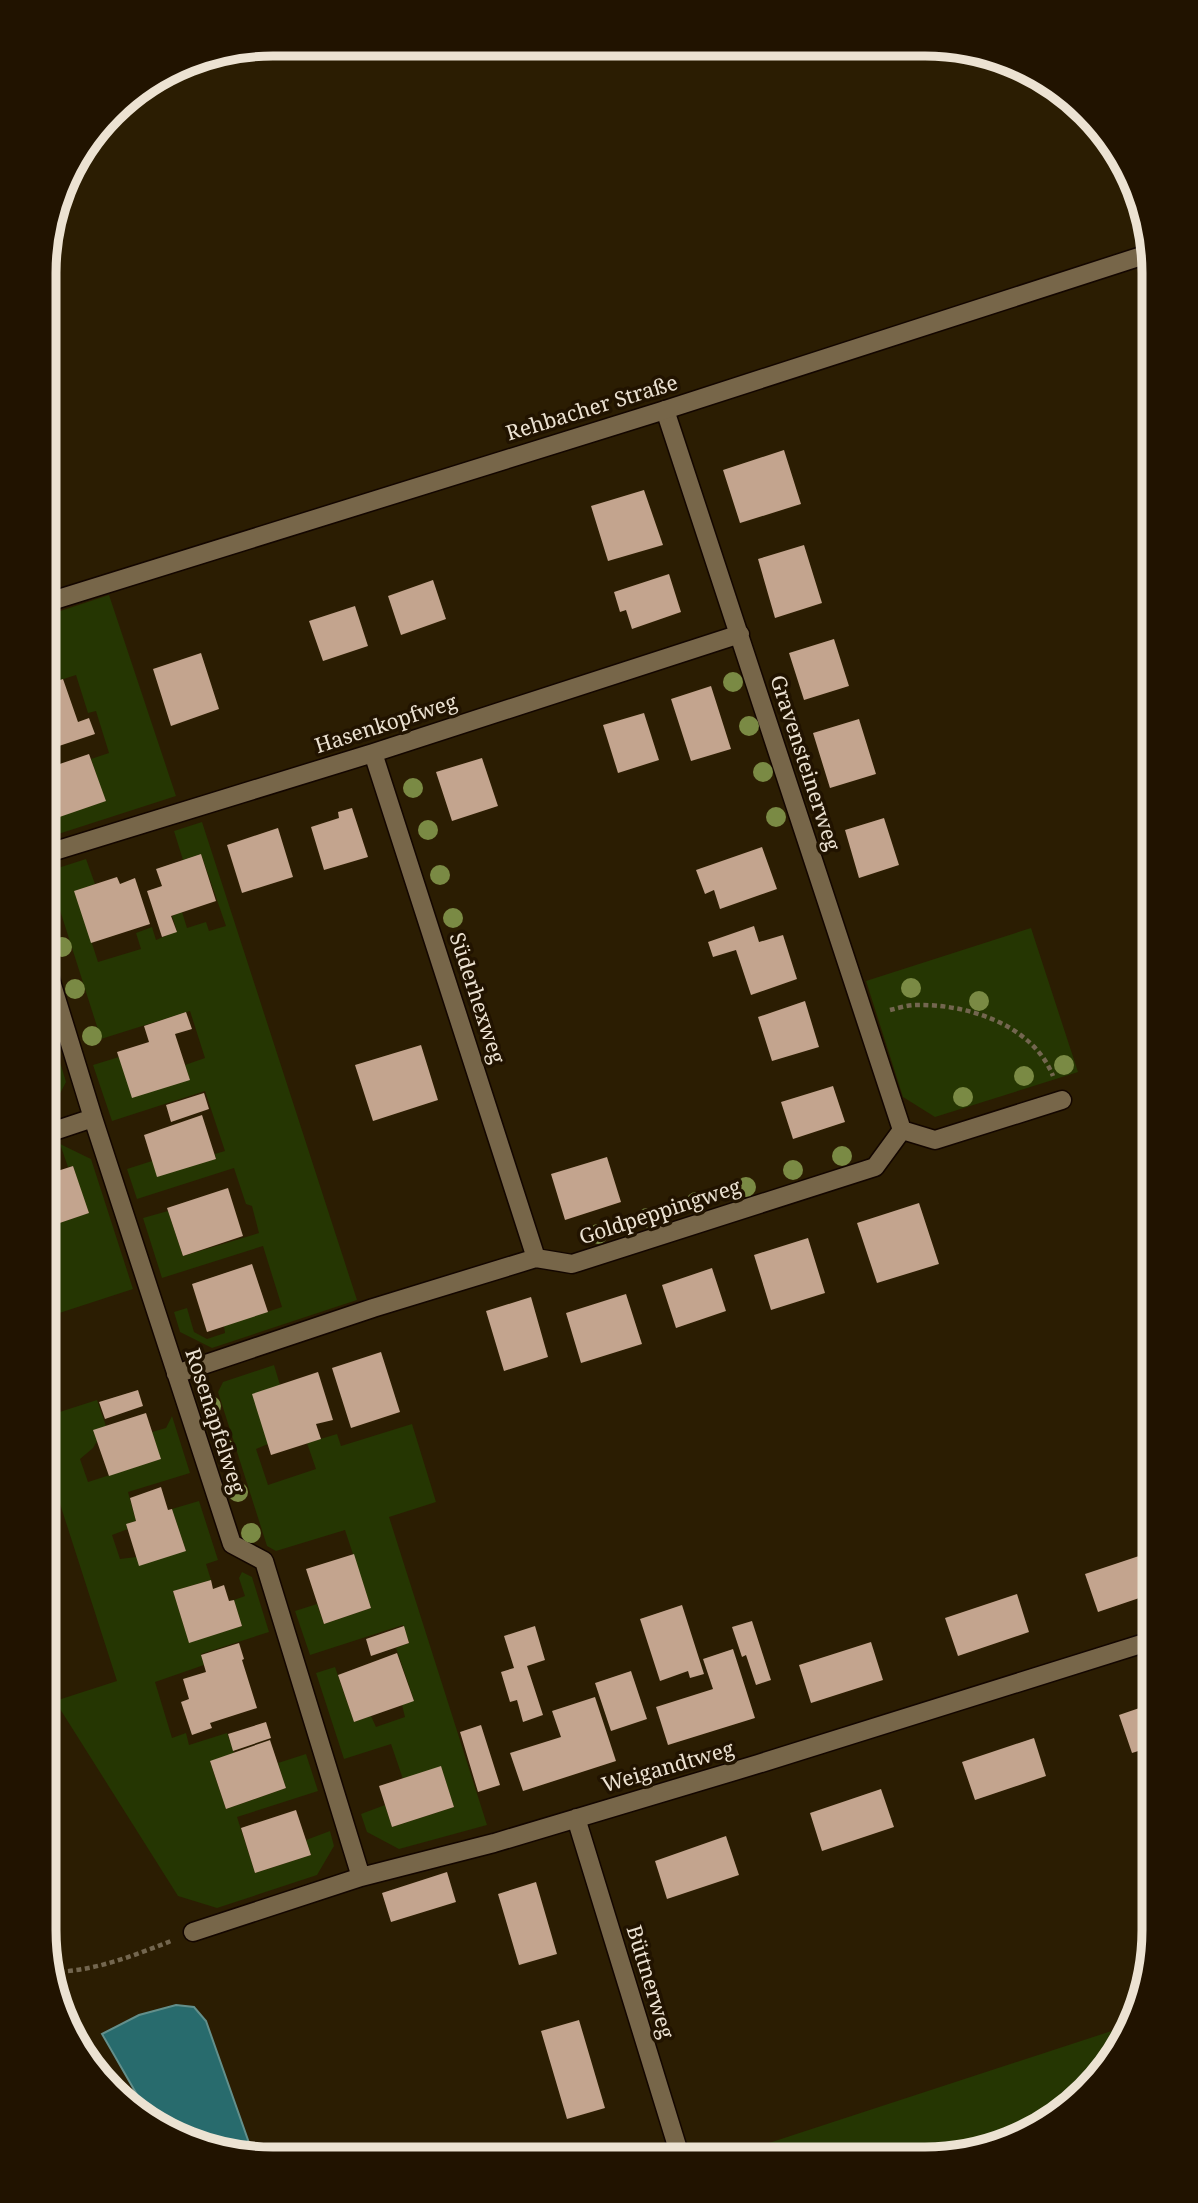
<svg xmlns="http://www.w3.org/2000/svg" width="1198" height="2203" font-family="'Noto Serif',serif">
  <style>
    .green { fill: #253602 }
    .water { fill: #286b6d; stroke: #638f8b; stroke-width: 2 }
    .building { fill: #c3a48e }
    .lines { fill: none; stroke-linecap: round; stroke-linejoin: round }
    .minor-casing { stroke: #130600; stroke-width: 21 }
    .tertiary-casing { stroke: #130600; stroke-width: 21 }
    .path { stroke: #73664f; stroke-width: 4.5; stroke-dasharray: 5 3.5; stroke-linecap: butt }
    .minor { stroke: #776649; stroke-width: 18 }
    .tertiary { stroke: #776649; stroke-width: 18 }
    .tree { fill: #7a8a44 }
    .labels { text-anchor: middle; stroke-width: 7; stroke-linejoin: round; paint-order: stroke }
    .street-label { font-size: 21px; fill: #ece2d2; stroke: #211300 }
    .rim { fill: none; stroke: #ece2d2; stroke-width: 9 }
  </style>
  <rect width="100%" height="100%" fill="#2b1d02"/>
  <!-- green -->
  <path class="green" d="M109,595L176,796L49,837L45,836V821L105,801L91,759L109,753L96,711L88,713L76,675L45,685V616Z
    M202,822L357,1300L212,1348L180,1332L174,1312L187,1308L194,1332L207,1339L225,1333L224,1326L282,1307L263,1246L162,1278L143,1218L168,1211L183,1256L259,1233L252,1206L246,1204L234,1168L137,1199L127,1169L152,1161L216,1159L215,1154L225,1151L205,1091L112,1121L93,1065L119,1057L190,1080L185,1065L205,1058L190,1011L101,1039L51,882L58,868L86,859L95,884L75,891L98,962L141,949L136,933L152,927L156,940L177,931L172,916L182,912L187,928L206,922L209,931L226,926L201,854L183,860L174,831Z
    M1031,928L1078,1072L935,1117L903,1097L866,981Z
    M60,1062L66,1082L49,1115L45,1116V1067Z
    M60,1144L91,1159L133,1289L44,1318L45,1228L88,1213L73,1166L68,1167Z
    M274,1365L280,1385L268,1444L256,1449L268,1485L316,1469L307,1443L337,1434L341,1446L412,1424L436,1502L389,1517L487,1825L399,1849L367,1832L361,1814L385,1805L392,1827L454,1807L441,1767L403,1779L391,1744L344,1759L316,1673L335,1667L354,1722L371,1716L376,1727L405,1717L402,1705L414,1700L396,1648L409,1643L403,1625L310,1655L295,1611L317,1604L324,1624L371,1608L345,1530L276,1551L267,1546L218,1392L223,1382Z
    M97,1400L106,1426L93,1448L80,1459L88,1482L160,1459L152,1432L166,1428L172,1416L190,1473L128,1492L136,1521L127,1524L128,1529L112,1535L120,1559L186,1551L172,1509L199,1501L218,1560L206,1564L211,1580L173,1591L189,1642L242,1626L234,1600L245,1596L239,1578L242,1572L252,1577L269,1632L201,1654L204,1665L155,1682L172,1738L186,1733L189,1745L227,1733L234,1753L210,1762L226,1809L286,1788L278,1763L306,1754L318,1791L237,1817L255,1873L311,1855L306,1840L330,1831L334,1846L317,1875L217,1908L178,1896L55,1701L117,1681L44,1454V1417Z
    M1133,2024L1107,2070L1064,2112L999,2147L925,2159H720Z"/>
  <!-- water -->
  <path class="water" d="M176,2005L194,2007L206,2021L254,2157H243L151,2119L102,2034L139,2015Z"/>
  <!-- building -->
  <path class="building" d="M784,450L801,504L740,523L723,470Z
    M644,490L663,545L608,561L591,506Z
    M804,545L822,603L775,618L758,559Z
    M669,574L681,612L632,629L626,610L620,612L614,592Z
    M433,580L446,619L401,635L388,596Z
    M355,606L368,646L323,661L309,621Z
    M834,639L849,686L804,700L789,653Z
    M201,653L219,709L171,726L153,669Z
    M63,679L78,722L89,718L95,734L56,747L51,730L45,732V685Z
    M711,686L731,749L691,761L671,699Z
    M644,713L659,760L618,773L603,725Z
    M859,719L876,774L830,788L813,733Z
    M89,754L106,801L45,822V769Z
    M482,758L498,806L452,821L436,772Z
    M352,808L368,857L324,870L311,827L339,818L338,812Z
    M884,818L899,865L859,878L845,830Z
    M278,828L293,877L242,893L227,845Z
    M762,847L777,889L720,909L714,890L705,894L696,870Z
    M201,854L216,901L171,916L177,932L162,937L147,891L162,886L156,869Z
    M117,877L120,884L135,878L150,924L91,943L74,891Z
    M754,926L759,942L783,935L797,979L751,995L736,950L713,957L708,942Z
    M805,1001L819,1047L772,1061L758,1017Z
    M186,1012L192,1029L175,1034L190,1080L132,1098L117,1052L149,1042L144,1026Z
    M421,1045L438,1100L373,1121L355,1065Z
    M833,1086L845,1122L793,1139L781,1102Z
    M204,1093L209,1109L171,1122L166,1105Z
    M202,1115L216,1159L157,1177L144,1135Z
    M607,1157L621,1202L565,1220L551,1174Z
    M73,1166L89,1213L45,1228V1175Z
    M228,1188L243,1236L183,1256L167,1208Z
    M919,1203L939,1264L877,1283L857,1223Z
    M808,1238L825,1293L771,1310L754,1255Z
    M252,1264L268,1312L207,1332L192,1284Z
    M712,1268L726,1311L676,1328L662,1285Z
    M626,1294L642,1344L581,1363L566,1313Z
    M531,1297L548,1357L504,1371L486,1311Z
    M381,1352L400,1412L351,1428L332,1368Z
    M318,1372L333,1420L316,1424L321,1439L271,1455L252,1394Z
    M138,1390L143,1406L105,1419L99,1402Z
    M146,1413L161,1459L109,1476L93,1430Z
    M161,1487L168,1510L172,1509L186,1551L139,1566L126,1524L136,1521L130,1498Z
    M1154,1551V1593L1098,1612L1085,1574Z
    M354,1554L371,1608L324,1624L306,1569Z
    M211,1580L213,1589L224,1585L229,1601L234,1600L242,1626L189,1643L173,1591Z
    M1017,1594L1029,1632L958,1656L945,1618Z
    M682,1605L704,1674L690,1678L688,1671L660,1681L640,1619Z
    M752,1621L771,1680L756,1685L746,1655L742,1657L732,1627Z
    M404,1626L409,1643L371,1656L366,1639Z
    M535,1626L545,1660L527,1666L543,1715L523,1722L517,1700L510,1702L501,1672L514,1668L504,1636Z
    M871,1642L883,1680L811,1703L799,1665Z
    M239,1643L244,1659L242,1660L257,1708L210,1723L212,1728L192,1735L181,1702L189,1699L183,1679L206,1672L201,1655Z
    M733,1649L755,1718L668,1745L656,1707L713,1689L703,1659Z
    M397,1653L414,1701L354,1722L338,1675Z
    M631,1671L647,1719L611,1731L595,1683Z
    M595,1697L616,1761L523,1791L510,1753L561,1737L552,1711Z
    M1154,1703V1746L1132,1753L1119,1715Z
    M266,1722L271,1738L233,1751L228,1734Z
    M481,1725L500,1785L478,1792L460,1732Z
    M1034,1738L1046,1776L975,1800L962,1762Z
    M270,1740L286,1788L226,1809L210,1761Z
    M441,1766L454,1807L392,1827L379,1786Z
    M881,1789L894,1827L822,1851L810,1813Z
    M296,1810L311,1855L255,1873L241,1828Z
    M726,1836L739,1875L667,1899L655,1861Z
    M447,1872L456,1902L391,1922L382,1893Z
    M536,1882L557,1954L519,1965L498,1894Z
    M579,2020L605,2108L567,2119L541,2031Z"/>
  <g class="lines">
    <defs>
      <path id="minor" d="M665,410L902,1130
        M373,753L536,1258
        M45,854L373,753L740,634
        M45,962L93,1118L232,1544L264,1561L361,1877
        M45,1134L93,1118
        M176,1374L373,1308L536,1258L572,1264L875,1167L902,1130L935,1140L1062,1100
        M576,1818L681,2159
        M193,1932L361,1877L494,1843L758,1764L1154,1640"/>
      <path id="tertiary" d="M45,603L665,410L1151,253"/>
    </defs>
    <!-- minor casing -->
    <use href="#minor" class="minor-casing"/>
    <!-- tertiary casing -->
    <use href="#tertiary" class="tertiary-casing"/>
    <!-- path -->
    <path class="path" d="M890,1010C898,1008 908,1005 917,1005C968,1004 1033,1025 1053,1076
      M51,1972C92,1972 133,1956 171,1941
      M960,2153L1034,2128"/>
    <!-- minor -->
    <use href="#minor" class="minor"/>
    <!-- tertiary -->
    <use href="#tertiary" class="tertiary"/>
  </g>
  <!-- trees -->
  <g class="tree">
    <circle cx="733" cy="682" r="10"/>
    <circle cx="749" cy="726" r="10"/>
    <circle cx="763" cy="772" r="10"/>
    <circle cx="413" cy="788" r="10"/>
    <circle cx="776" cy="817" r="10"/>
    <circle cx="428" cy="830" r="10"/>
    <circle cx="440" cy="875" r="10"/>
    <circle cx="453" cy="918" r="10"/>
    <circle cx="62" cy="947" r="10"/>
    <circle cx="911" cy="988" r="10"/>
    <circle cx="75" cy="989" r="10"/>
    <circle cx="979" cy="1001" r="10"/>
    <circle cx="92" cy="1036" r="10"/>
    <circle cx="1064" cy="1065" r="10"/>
    <circle cx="1024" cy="1076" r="10"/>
    <circle cx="963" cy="1097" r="10"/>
    <circle cx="842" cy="1156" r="10"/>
    <circle cx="793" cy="1170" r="10"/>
    <circle cx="746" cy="1187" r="10"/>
    <circle cx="696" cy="1202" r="10"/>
    <circle cx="647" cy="1218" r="10"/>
    <circle cx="598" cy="1234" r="10"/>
    <circle cx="211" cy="1406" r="10"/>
    <circle cx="224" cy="1448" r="10"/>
    <circle cx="238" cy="1492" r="10"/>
    <circle cx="251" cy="1533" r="10"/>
  </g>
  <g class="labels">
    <!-- street labels -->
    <g class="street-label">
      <text transform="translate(592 408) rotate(-17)" y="7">Rehbacher Straße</text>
      <text transform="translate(386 724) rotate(-18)" y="7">Hasenkopfweg</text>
      <text transform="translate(805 763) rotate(72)" y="7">Gravensteinerweg</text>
      <text transform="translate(477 998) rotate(72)" y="7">Süderhexweg</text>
      <text transform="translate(660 1212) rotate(-18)" y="7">Goldpeppingweg</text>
      <text transform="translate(215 1421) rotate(72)" y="7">Rosenapfelweg</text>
      <text transform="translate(668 1767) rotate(-16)" y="7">Weigandtweg</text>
      <text transform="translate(650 1982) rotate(73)" y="7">Büttnerweg</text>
    </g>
  </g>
  <!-- crop -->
  <path d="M0 0H1198V2203H0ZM273 56H925A217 217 0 0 1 1142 273V1930A217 217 0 0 1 925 2147H273A217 217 0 0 1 56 1930V273A217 217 0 0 1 273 56Z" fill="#211300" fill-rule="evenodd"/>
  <path class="rim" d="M273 56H925A217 217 0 0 1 1142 273V1930A217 217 0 0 1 925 2147H273A217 217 0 0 1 56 1930V273A217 217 0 0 1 273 56Z"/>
</svg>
